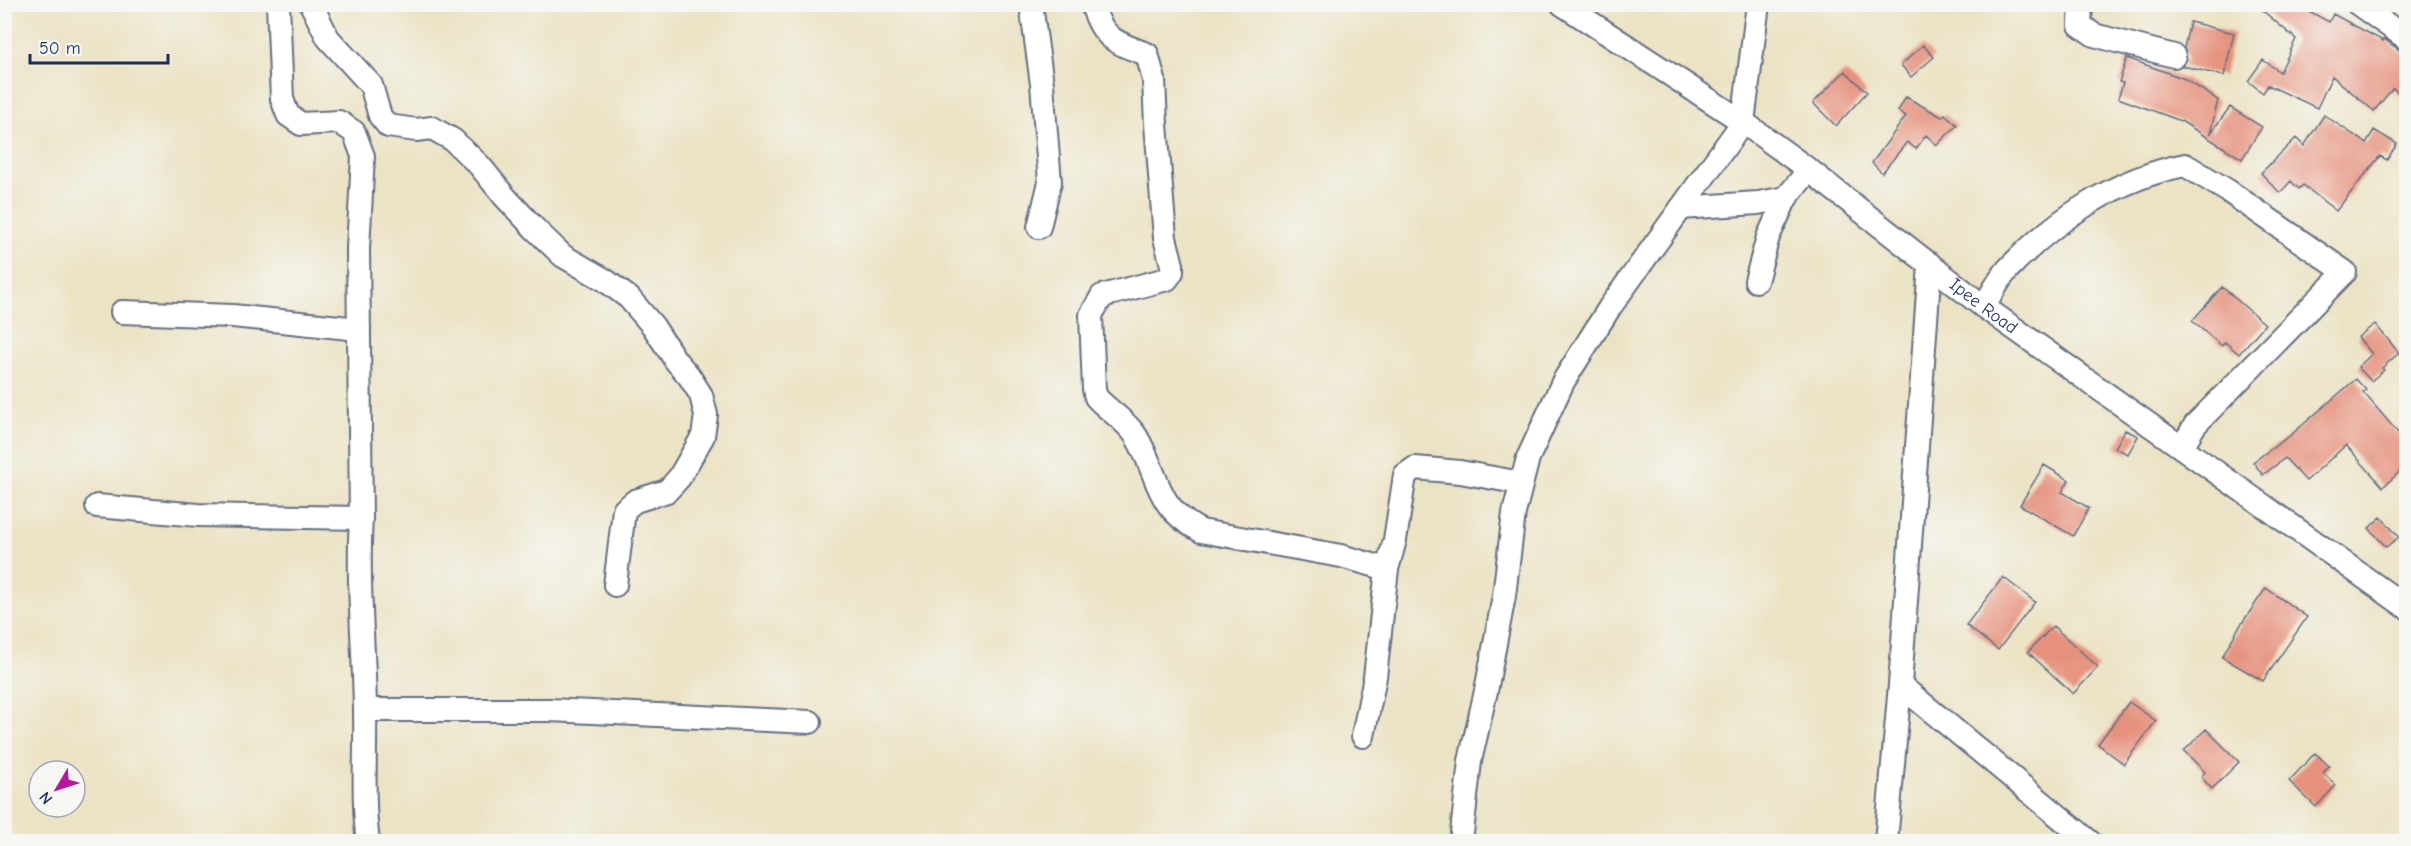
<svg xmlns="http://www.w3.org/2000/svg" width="2411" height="846" font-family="'Comic Neue',sans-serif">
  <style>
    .building { fill: #e6917d }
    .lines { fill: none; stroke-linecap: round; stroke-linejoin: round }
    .minor-casing { stroke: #646e82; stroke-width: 26 }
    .minor { stroke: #fff; stroke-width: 22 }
    .labels { text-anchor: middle; stroke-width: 4.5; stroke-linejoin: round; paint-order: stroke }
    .street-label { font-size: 18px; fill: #1b2f5e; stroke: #f6f6f2 }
  </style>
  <rect width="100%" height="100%" fill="#f6f6f2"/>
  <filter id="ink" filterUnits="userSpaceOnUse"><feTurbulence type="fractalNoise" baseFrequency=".0167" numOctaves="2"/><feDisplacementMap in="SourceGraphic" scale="12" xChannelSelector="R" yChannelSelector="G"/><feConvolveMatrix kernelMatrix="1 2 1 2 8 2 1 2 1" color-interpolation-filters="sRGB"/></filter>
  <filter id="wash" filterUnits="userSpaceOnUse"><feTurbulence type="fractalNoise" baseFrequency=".008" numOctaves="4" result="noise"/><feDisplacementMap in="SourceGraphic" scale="24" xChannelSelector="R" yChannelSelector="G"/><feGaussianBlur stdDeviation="1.35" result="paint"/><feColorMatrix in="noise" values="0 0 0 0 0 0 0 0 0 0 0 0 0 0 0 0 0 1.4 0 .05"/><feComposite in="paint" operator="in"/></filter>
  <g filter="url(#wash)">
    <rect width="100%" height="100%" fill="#ece3c5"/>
    <g id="blocks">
      <!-- building -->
      <path class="building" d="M2255,4H2296L2329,22L2333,14L2383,41L2384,39L2406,55V100L2393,88L2374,111L2332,76L2317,108L2268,85L2263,93L2248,81L2263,60L2280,72L2296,39Z
        M2190,22L2234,33L2224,76L2183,66L2187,59L2184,48Z
        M1923,45L1934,57L1911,77L1901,65Z
        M2127,58L2185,79L2218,100L2210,134L2230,107L2262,127L2242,159L2181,121L2118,98L2123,83L2119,82Z
        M1845,71L1867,92L1836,126L1813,103Z
        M1906,97L1942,117L1945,114L1957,125L1937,145L1926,135L1916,149L1907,142L1882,173L1872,163L1906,116L1898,111Z
        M2324,115L2366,143L2374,130L2397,144L2387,160L2380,156L2336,211L2303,185L2299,189L2291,181L2280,193L2261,173L2296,138L2304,146Z
        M2222,287L2265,324L2239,354L2225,342L2222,346L2192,321Z
        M2375,324L2399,353L2382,368L2384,370L2371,381L2358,367L2372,354L2358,337Z
        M2356,379L2366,390L2363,392L2406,442V466L2383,487L2346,445L2306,481L2285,458L2263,475L2253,462L2292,434Z
        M2125,430L2138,436L2128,454L2115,448Z
        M2044,465L2069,480L2062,492L2089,508L2073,536L2020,505Z
        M2381,517L2399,537L2386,547L2369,528Z
        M2003,577L2035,602L1998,650L1966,625Z
        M2266,588L2307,617L2263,681L2222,657L2238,629Z
        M2053,626L2098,667L2073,694L2028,652Z
        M2129,702L2156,721L2124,764L2098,744Z
        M2206,729L2239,762L2212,789L2201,777L2205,772L2184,751Z
        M2315,753L2329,766L2323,773L2336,785L2316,807L2289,781Z"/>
    </g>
  </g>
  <g filter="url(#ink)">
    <use href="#blocks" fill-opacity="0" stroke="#646e82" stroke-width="1.5"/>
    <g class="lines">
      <defs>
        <g id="minor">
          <path d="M278,4L282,99L288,115L301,124L339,122L354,132L363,156L358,249L361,518C357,582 364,645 365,709C366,753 362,798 368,842"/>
          <path d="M311,4L328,38L371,85L380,116L388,126L416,130L432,128L453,140L480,166L505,197L535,229L563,256L605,280L629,298L653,326L676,361L689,376L701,395L706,415L703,436L679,478L667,491L635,501L624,510L615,585"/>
          <path d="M1031,4L1042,84L1050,182L1039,227"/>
          <path d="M1092,4C1102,39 1116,43 1147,54L1154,80L1156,124L1165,238L1172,265V272L1167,279L1102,296L1091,315L1094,389L1096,397C1108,411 1126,420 1136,436C1160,476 1154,507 1201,531L1341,556L1387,569"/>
          <path id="s1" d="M1562,4L1743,122L1809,170L1984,307L2406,607"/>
          <path d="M2081,4L2080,25L2094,35L2174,56"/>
          <path d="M2358,4L2406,38"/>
          <path d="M1681,208L1758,203L1786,198"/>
          <path d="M1756,281L1768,237L1786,198L1809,170"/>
          <path d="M1984,307C1991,294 1999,279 2009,268C2056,219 2117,178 2185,165L2228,191L2345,272L2195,425L2182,447"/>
          <path d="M122,312L233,316L359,329"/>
          <path d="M97,506L198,515L361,518"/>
          <path d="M1900,685L2090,842"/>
          <path d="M365,710H549L810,722"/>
          <path d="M1363,736L1375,677L1387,569L1395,540L1405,475L1415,468L1460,472L1521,483"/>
          <path d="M1461,842L1470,761L1486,691L1504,596L1514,513L1528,458L1563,382L1610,307L1743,122L1758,4"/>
          <path d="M1886,842L1900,685L1930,264"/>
        </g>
      </defs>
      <!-- minor casing -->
      <use href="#minor" class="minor-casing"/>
      <!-- minor -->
      <use href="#minor" class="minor"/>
    </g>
  </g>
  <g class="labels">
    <!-- street labels -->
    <g class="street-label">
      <text dy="6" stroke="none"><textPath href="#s1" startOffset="519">Ipee Road</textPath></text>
    </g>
  </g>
  <!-- margin -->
  <rect width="2411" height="846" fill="none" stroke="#f6f6f2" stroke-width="24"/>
  <!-- north arrow -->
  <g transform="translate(57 789) rotate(231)"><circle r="28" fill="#f6f6f2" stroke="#9ea6b7" stroke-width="1.5"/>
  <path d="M0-4.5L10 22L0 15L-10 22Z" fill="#b5179e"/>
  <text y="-9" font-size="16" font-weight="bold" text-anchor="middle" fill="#1b2f5e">N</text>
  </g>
  <!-- scale -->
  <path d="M30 54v9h138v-9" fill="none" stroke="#1b2f5e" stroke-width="3"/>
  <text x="39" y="54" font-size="18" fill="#1b2f5e" stroke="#f6f6f2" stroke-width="4.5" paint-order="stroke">50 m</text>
</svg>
